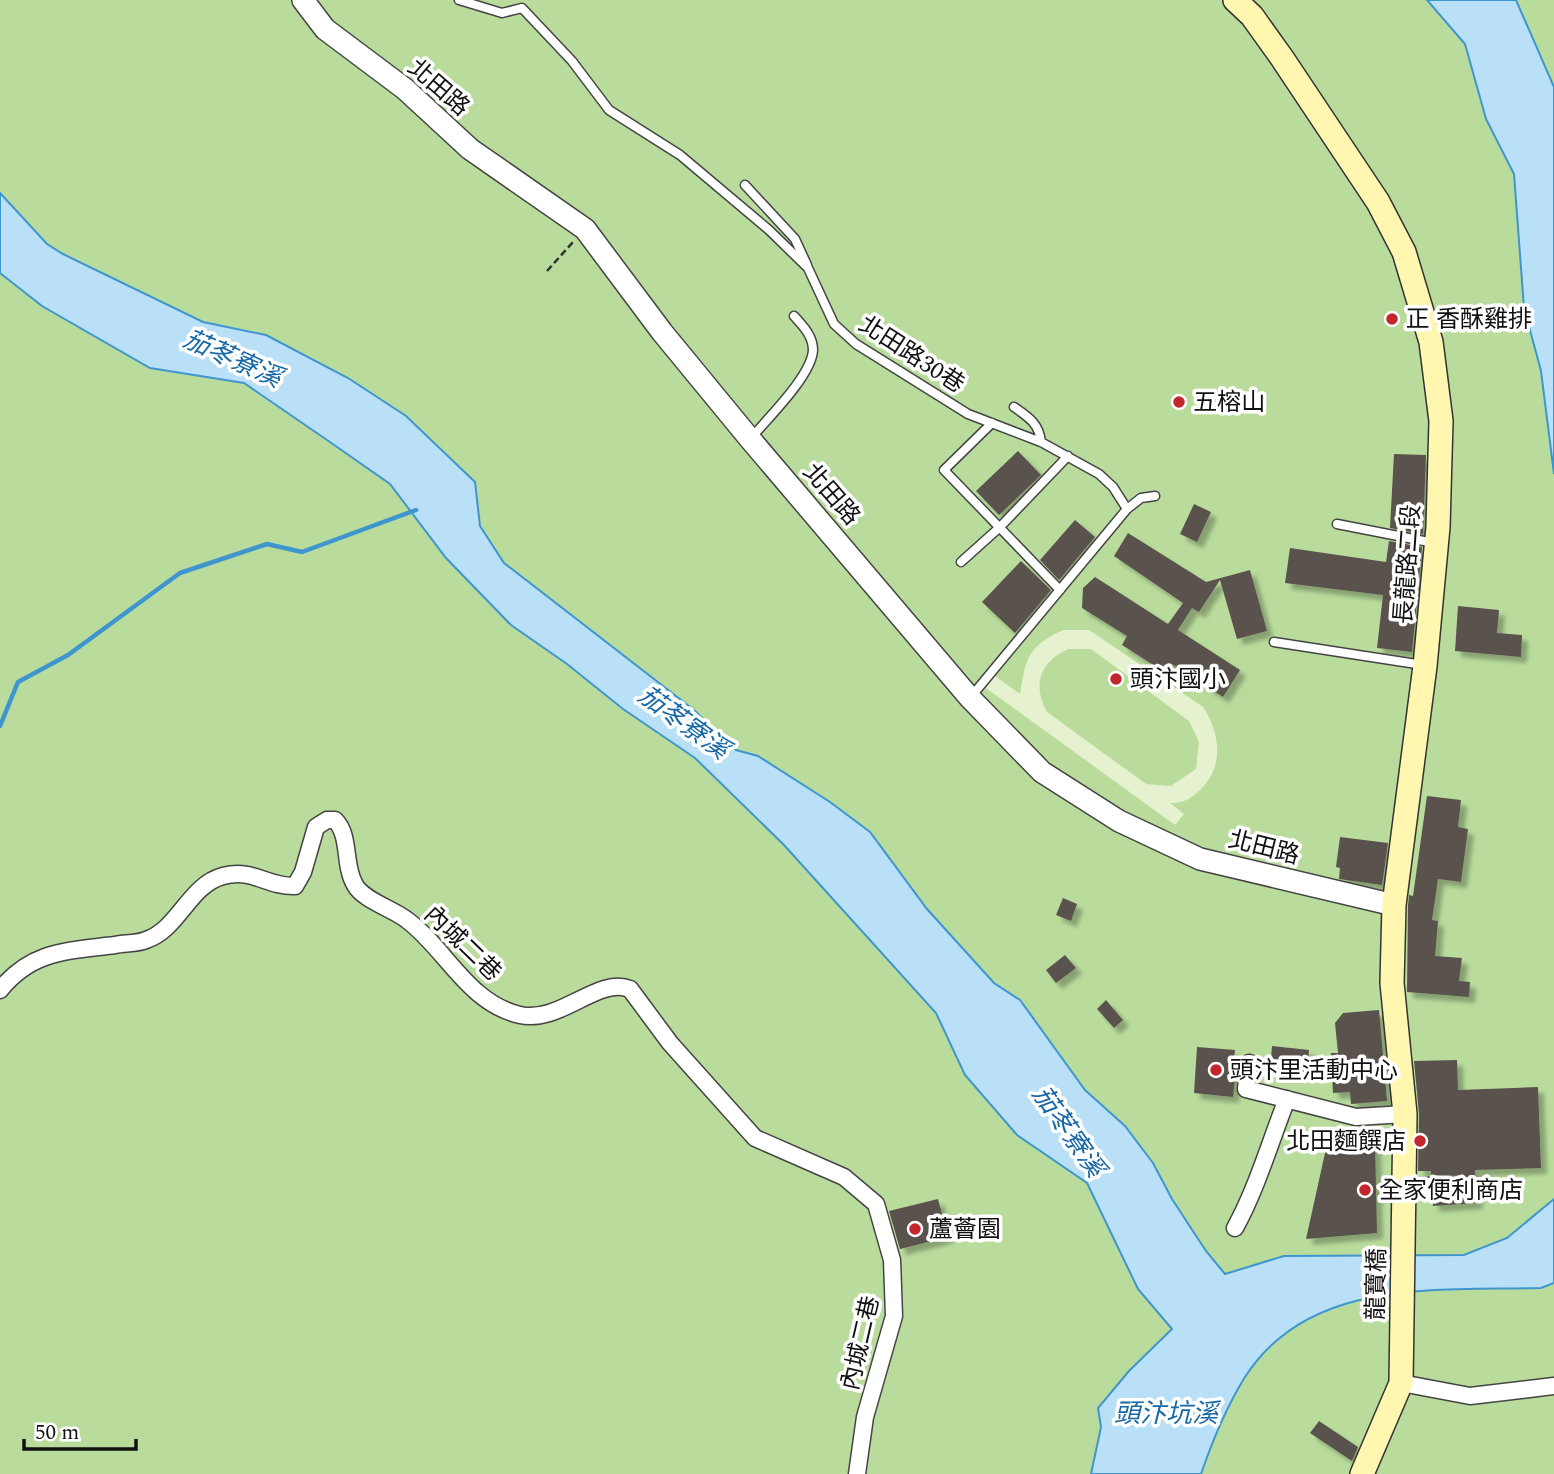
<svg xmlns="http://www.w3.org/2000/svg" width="1554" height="1474" font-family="Spectral,'Noto Sans TC',serif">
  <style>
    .forest { fill: #b9dc9c }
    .pitch { fill: #e6f2cf; fill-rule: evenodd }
    .water { fill: #b9e0f7; stroke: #3f96cf; stroke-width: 2 }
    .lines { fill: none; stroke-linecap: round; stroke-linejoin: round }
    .stream { stroke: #3f96cf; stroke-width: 4.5 }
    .building { fill: #5a524d; filter: url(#shadow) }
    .service-casing { stroke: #444; stroke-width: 11 }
    .minor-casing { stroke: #444; stroke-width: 19 }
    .tertiary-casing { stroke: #444; stroke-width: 24 }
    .secondary-casing { stroke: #333; stroke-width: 26 }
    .path { stroke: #333; stroke-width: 2.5; stroke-dasharray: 7 3.5; stroke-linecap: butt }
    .service { stroke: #fff; stroke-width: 8 }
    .minor { stroke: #fff; stroke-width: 16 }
    .tertiary { stroke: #fff; stroke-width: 21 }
    .secondary { stroke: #fff6b0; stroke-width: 23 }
    .poi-dot { fill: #c4262e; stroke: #fff; stroke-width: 2.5 }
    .labels { text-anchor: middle; stroke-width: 7; stroke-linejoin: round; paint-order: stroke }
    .street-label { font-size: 24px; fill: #111; stroke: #fff }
    .poi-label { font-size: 24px; fill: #111; stroke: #fff; text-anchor: start }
    .water-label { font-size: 26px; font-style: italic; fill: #1768a6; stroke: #fff }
  </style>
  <defs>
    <filter id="shadow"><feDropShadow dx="6" dy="6" stdDeviation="2" flood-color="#0004"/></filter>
  </defs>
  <rect width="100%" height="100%" fill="#fffdf5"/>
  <!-- forest -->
  <path class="forest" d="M0,0H1554V1474H0Z"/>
  <!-- pitch -->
  <path class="pitch" d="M1063,630H1089L1203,707C1220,733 1225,766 1200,790C1191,799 1183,803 1170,803L1184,814L1175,825L986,688L995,676L1020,694C1026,658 1027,647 1063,630ZM1068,649H1091L1189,721L1199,742L1196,769L1171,786L1146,784L1047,712C1032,685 1040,662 1068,649Z"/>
  <!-- water -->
  <path class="water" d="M1427,0H1516L1554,87V474L1541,371L1524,308L1514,174L1486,119L1465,44Z
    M0,193L47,244L63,254L203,322L266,335L348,378L406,416L475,482L480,526L504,563L694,710L736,750L758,756L830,802L870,832L927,909L994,983L1020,1000L1085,1090L1125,1126L1153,1163L1172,1199L1206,1251L1225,1274L1284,1256L1464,1255L1507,1238L1554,1199V1283L1541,1288C1437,1291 1309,1277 1245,1377C1227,1406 1212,1442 1201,1474H1091L1101,1427L1098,1408L1129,1371L1172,1329L1138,1289L1087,1183L1017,1135L965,1075L936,1013L784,845L695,758L623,709L567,664L511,625L446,558L390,484L327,440L244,383L150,368L42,306L0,273Z"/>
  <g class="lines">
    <!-- stream -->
    <path class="stream" d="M0,726L18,682L68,655L180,573L267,544L302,552L416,510"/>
  </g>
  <!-- building -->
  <path class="building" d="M1018,451L1041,475L999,515L976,491Z
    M1394,454L1426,455L1423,534L1390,528Z
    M1194,504L1211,512L1197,542L1180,534Z
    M1075,520L1095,537L1059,580L1040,560Z
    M1128,533L1206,582L1250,570L1267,631L1237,639L1220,580L1199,612L1192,608L1178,630L1240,670L1223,697L1172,664L1166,673L1122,645L1127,636L1082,608L1083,588L1095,577L1168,624L1183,603L1186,605L1114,556Z
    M1389,541L1422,547L1412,652L1377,648L1383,595L1285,583L1290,548L1386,562Z
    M1021,561L1051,590L1015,633L982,602Z
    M1458,606L1499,610L1497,633L1522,635L1521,657L1455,651Z
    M1427,796L1461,800L1458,827L1468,829L1461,882L1438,879L1432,920L1438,921L1435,956L1462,958L1459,981L1470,982L1469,997L1407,992L1408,906L1409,895L1413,896Z
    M1340,837L1388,843L1382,885L1339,879L1340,868L1336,867Z
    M1063,898L1077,904L1071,921L1056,915Z
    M1065,955L1076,968L1056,983L1046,970Z
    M1106,1000L1123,1020L1114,1028L1097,1009Z
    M1379,1010L1387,1101L1351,1104L1350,1092L1333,1093L1331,1053H1338L1335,1023L1343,1013Z
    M1272,1046L1309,1050L1307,1074L1270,1070Z
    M1197,1047L1235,1050L1234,1058L1237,1060L1233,1097L1194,1093Z
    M1457,1060L1458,1090L1538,1087L1541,1168L1475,1170L1477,1203L1433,1206L1432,1196L1468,1195L1473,1185L1464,1176L1431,1175V1171H1418L1419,1114L1414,1061Z
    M1375,1143L1377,1233L1306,1239L1327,1144Z
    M938,1199L948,1237L900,1249L889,1211Z
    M1319,1421L1358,1447L1352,1461L1310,1433Z"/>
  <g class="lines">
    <defs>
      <path id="service" d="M459,0L502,13L522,8L572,61L609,110L680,155L769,230L808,268L834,324L856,344L968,414L1041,442L1099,474L1113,487L1127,509L970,698
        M745,185L795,239L807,265
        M1014,407C1028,417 1039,423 1041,442
        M992,423L944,470L1060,590
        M752,437C768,418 812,375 813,350C813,336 803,326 794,316
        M1127,509L1141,498L1155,496
        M1337,524L1434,543
        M961,562L1000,527L1068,456
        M1274,642L1423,665"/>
      <path id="minor" d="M0,990C32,950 68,951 115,945C124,943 137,944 146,940C179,929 189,885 223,876C253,868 267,887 295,886L303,872L316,827L327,820H335C351,836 343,865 355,885C363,900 393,909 407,920C446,949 468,1003 520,1015C560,1024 598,976 630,989L670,1043L755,1138L844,1177L876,1204L892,1260L894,1316L865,1417L857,1474
        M1249,1063L1246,1089L1356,1117L1405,1114
        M1403,1186H1463
        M1235,1228C1257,1188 1270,1142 1287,1099
        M1401,1383L1470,1396L1554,1386"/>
      <path id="tertiary" d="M303,0L325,29L405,89L470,149L585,229L662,332L750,439L970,698L1042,772L1119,821L1200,859L1394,905"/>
      <path id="secondary" d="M1235,0L1252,16L1282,58L1378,202L1404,252L1431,342L1441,421L1438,527L1425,666L1394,905L1392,983L1405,1114L1401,1383L1362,1474"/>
    </defs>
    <!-- service casing -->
    <use href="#service" class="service-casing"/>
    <!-- minor casing -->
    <use href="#minor" class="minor-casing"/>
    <!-- tertiary casing -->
    <use href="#tertiary" class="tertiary-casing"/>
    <!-- secondary casing -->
    <use href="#secondary" class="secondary-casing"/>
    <!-- path -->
    <path class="path" d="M547,271L573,242"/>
    <!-- service -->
    <use href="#service" class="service"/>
    <!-- minor -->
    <use href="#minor" class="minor"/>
    <!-- tertiary -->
    <use href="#tertiary" class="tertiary"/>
    <!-- secondary -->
    <use href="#secondary" class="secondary"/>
  </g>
  <!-- markers -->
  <g class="poi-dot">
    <circle cx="1392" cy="319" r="7"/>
    <circle cx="1179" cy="402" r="7"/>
    <circle cx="1116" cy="679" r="7"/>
    <circle cx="1216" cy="1070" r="7"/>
    <circle cx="1420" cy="1141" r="7"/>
    <circle cx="1365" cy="1190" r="7"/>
    <circle cx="915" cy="1229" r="7"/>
  </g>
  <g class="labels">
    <!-- street labels -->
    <g class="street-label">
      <text transform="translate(439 87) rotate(41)" y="8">北田路</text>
      <text transform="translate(912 354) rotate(33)" y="8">北田路30巷</text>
      <text transform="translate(832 494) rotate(49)" y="8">北田路</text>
      <text transform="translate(1407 564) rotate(-86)" y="8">長龍路二段</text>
      <text transform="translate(1264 847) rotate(14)" y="8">北田路</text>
      <text transform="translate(463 943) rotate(44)" y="8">內城二巷</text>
      <text transform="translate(1376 1284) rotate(-89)" y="8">龍寶橋</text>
      <text transform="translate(860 1343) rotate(-77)" y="8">內城二巷</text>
    </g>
    <!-- poi labels -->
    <g class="poi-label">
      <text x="1406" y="327">正 香酥雞排</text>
      <text x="1193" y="410">五榕山</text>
      <text x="1130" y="687">頭汴國小</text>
      <text x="1230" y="1078">頭汴里活動中心</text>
      <text x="1406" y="1149" text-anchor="end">北田麵饌店</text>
      <text x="1379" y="1198">全家便利商店</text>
      <text x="929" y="1237">蘆薈園</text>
    </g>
    <!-- water labels -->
    <g class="water-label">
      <text transform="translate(233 358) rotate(24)" y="9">茄苳寮溪</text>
      <text transform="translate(684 722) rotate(36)" y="9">茄苳寮溪</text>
      <text transform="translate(1069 1131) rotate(55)" y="9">茄苳寮溪</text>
      <text x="1166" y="1422">頭汴坑溪</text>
    </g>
  </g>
  <!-- scale -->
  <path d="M24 1439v10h112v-10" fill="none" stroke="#111111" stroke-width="3.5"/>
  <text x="35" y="1439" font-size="21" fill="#111111" stroke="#ffffff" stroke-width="5" paint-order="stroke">50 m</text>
</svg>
